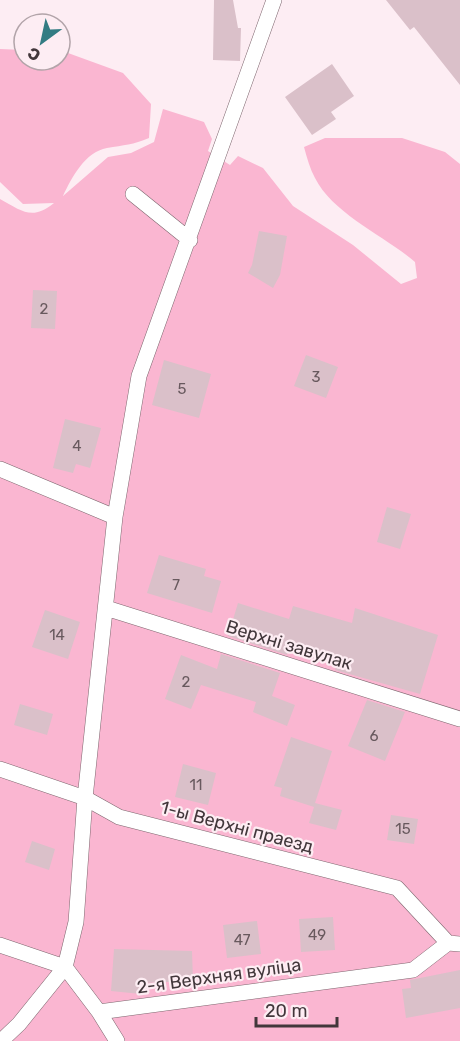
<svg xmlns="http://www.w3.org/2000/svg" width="460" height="1041" font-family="Rubik,sans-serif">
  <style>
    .green { fill: #fab6d1 }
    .building { fill: #dac0c9 }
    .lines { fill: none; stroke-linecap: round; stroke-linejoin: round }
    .lane-casing { stroke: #7e676f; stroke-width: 16 }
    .lane { stroke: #fff; stroke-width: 15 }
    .labels { text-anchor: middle; stroke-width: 4.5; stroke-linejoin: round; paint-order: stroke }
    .number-label { font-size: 15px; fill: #68595e }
    .street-label { font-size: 18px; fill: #42373b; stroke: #fdedf3 }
  </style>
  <rect width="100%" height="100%" fill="#fdedf3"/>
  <!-- green -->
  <path class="green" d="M0,49L24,50V60H60V53H68L123,73L151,104L149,138C133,145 124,145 107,148C85,152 72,177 63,196L108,157L131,153L154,142L163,109L204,122L212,139L208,151L230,165L238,156L263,168L293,206L353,245L401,284L417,278L415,262C385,236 333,214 315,178C310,169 307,158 304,147L325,138H402L445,152L460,164V1041H0V199C22,211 32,221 54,203L23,204L0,182Z"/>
  <!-- building -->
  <path class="building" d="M214,0H233L238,28H241L240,61L213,60Z
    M386,0H460V85L414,27L410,30Z
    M332,64L354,96L331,112L336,119L312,135L285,97Z
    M259,231L287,236L280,275L273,288L248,273L252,265Z
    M33,290L57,291L55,329L31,328Z
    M306,355L338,367L326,398L294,386Z
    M164,360L211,374L199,418L152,405Z
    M65,419L101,428L90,468L76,464L73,473L53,468Z
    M387,507L411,514L400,549L377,542Z
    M159,555L206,569L204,576L221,581L212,613L147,593Z
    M238,603L289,619L293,606L352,623L355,608L438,635L420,694L335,670L337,665L288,651L287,655L228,636Z
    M45,610L80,622L68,659L32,647Z
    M221,654L280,673L272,696L295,705L287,726L253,712L256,702L201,685L191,709L165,699L181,655L217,669Z
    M367,700L405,712L385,761L348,746Z
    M20,704L53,714L47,735L14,725Z
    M291,737L332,751L315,803L342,810L336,830L309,823L314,807L280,796L282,788L274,786Z
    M183,764L216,773L208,805L175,797Z
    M391,815L418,819L414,844L387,840Z
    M32,841L55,849L49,870L25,862Z
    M333,917L335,950L301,952L299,919Z
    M257,921L261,954L227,958L223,925Z
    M114,949L192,951L193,981L142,983L141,994L111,991Z
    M460,970V1008L406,1018L402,989L411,988L410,980Z"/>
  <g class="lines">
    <defs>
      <path id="lane" d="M133,194L190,240
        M0,469L115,517
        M106,608L460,719
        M0,769L85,798L119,817L397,888L448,943
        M0,945L65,967L99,1012L413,970L448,943L460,944
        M99,1012L117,1041
        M1,1041L19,1024L65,967L76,922L85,798L115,517L139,376L274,0"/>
    </defs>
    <!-- lane casing -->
    <use href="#lane" class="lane-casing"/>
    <!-- lane -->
    <use href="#lane" class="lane"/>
  </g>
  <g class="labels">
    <!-- number labels -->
    <g class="number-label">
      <text x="44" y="314">2</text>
      <text x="316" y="382">3</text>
      <text x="182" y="394">5</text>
      <text x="77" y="451">4</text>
      <text x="176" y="590">7</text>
      <text x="57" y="640">14</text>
      <text x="186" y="687">2</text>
      <text x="374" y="741">6</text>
      <text x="196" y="790">11</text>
      <text x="403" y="834">15</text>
      <text x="317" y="940">49</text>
      <text x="242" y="945">47</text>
    </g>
    <!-- street labels -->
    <g class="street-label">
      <text transform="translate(289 645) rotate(17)" y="6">Верхні завулак</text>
      <text transform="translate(237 827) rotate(15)" y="6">1-ы Верхні праезд</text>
      <text transform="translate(219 976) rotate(-8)" y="6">2-я Верхняя вуліца</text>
    </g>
  </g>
  <!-- north arrow -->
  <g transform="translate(42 42) rotate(213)"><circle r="28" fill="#fdedf3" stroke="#b2a4a9" stroke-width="1.5"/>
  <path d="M0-4.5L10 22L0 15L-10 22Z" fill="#337c83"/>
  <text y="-9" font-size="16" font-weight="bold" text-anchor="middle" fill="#42373b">С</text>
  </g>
  <!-- scale -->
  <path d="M256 1017v9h81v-9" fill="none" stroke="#42373b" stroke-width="3"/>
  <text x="265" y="1017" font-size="18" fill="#42373b" stroke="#fdedf3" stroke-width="4.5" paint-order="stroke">20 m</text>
</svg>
